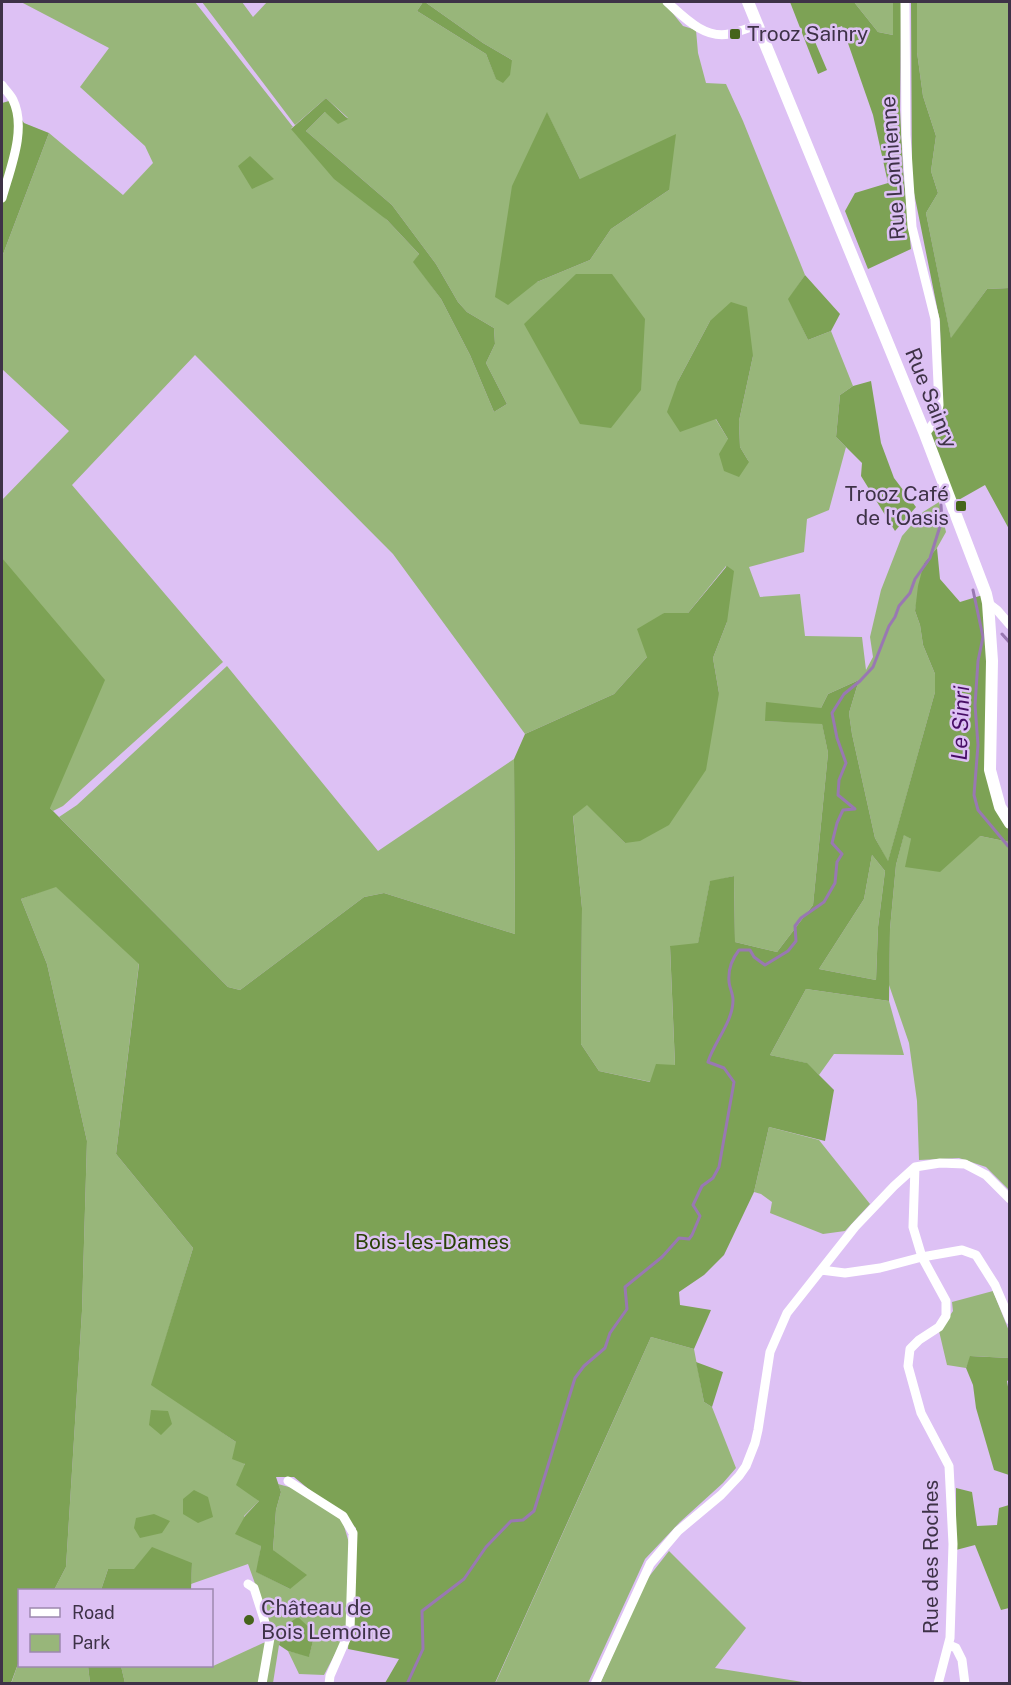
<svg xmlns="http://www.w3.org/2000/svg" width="1011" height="1685" font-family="'Public Sans',sans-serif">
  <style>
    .green { fill: #98b67a; fill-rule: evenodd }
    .forest { fill: #7da255; fill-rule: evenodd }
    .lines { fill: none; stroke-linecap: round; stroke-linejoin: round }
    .stream { stroke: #9978b2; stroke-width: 3 }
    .minor { stroke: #fff; stroke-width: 9 }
    .tertiary { stroke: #fff; stroke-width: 12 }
    .poi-dot { fill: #45641a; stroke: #ddc1f4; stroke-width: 2 }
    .labels { text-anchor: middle; stroke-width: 5; stroke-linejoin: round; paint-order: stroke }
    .poi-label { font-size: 21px; fill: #3e3247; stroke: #ddc1f4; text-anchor: start }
    .street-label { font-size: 21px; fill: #3e3247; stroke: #ddc1f4 }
    .park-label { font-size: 21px; fill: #294106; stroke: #ddc1f4 }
    .water-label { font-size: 22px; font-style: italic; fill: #480e66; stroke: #ddc1f4 }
  </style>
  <rect width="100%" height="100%" fill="#ddc1f4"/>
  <!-- green -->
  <path class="green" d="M21,2H195L293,127L291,128L387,220L419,254L414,262L441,299L470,355L494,412L507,404L486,363L495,344L494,328L467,312L458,302L436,264L392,205L306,131L325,112L348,118L326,98L295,125L202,2H242L253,17L267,2H423L417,11L486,54L496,78L512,60L483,43L425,2H662L666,5L683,26L696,30L698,53L706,83L726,84L743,121L805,275L789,299L808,340L831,331L853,386L840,395L836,437L846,447L829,510L807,519L804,552L749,567L760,597L800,594L805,636L862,637L866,670L873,657L870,637L881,590L902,536L923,512L939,502L946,532L937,548L924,563L915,611L920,625L923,645L935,674V692L888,862L875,838L852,734L849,713L859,680L828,694L821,708L765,721L822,723L828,753L813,905L777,952L735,942L734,876L710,882L698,944L670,947L675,1066L651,1082L599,1071L581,1044L582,908L573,815L587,804L625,843L719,693L713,658L727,622L726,566L688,613H664L647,657L614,694L525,734L393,554L195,355L72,485L223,662L63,806L53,811L50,808L8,567L2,558V500L69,431L2,369V257L49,133L123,195L153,163L145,146L80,87L109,48ZM547,113L580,179L669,190L611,229L590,260L537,282ZM710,321L753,356L739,421L740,447L749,462L728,439L715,418L678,381Z
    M854,2H893V35L878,32Z
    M917,2H1009V288L987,289L951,339L926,213L938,193L931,171L936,136L923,96L917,52Z
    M227,666L378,851L514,759L515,934L384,893L364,897L240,990L228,987L59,817L77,805Z
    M904,834L911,839L980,836L1009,842V1190L986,1167L959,1158L919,1160L917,1101L909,1043L889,985L890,929L896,865Z
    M872,855L885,871L878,927L876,980L819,969L864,899Z
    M56,886L139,963L116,1154L193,1248L152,1384L236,1442L259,1501L244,1516L261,1546L257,1572L290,1589L273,1550L276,1510L281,1492L278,1484L300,1490L342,1519L349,1543L346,1633L324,1675L299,1674L288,1651L309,1656L315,1633L283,1628L279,1645L273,1683H125L121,1666H210L211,1667L263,1643L275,1639L248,1564L191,1584L192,1563L134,1569H108L101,1590H54L66,1567L82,1311L87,1141L47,964L21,899Z
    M806,989L889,1001L904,1055L834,1054L819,1075L806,1063L770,1055Z
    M769,1127L819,1140L870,1204L845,1231L823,1234L770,1213L772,1202L761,1194L754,1192Z
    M993,1291L1009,1331V1358L971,1356L966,1368L947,1365L939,1331L953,1311L952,1302Z
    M651,1337L694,1349L704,1402L712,1407L736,1468L723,1483L680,1522L645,1559L588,1683L495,1684Z
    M669,1551L746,1628L715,1668L809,1683L600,1684L644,1583Z
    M19,1661L20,1666H88L90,1683L11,1684Z"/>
  <!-- forest -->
  <path class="forest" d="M423,2H425L483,43L512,60L510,75L503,83L496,79L486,54L417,11Z
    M790,2H854L878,32L893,35V2H901L900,110L903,170L911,249L868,269L845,211L855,193L888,183L873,115L842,26L813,37L827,70L818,74Z
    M911,2H917V52L923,96L936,136L931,171L938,193L926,213L951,338L987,289L1009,288V529L985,485L955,502L929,434L942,420L940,322L912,183Z
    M326,98L348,119L338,124L325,112L306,131L392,205L436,264L458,302L467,312L494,328L495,344L486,363L507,404L494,412L470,355L441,299L413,262L419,254L387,220L334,179L291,129Z
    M9,101L24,123L49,133L2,257V103Z
    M547,112L580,179L676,134L669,190L611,229L590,260L537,282L508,305L495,297L512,186Z
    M250,156L274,179L252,189L238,166Z
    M576,274H612L645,319L641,390L611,428L580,424L524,324Z
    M805,275L840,314L831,331L808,340L788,299Z
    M731,302L747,307L753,356L739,421L740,447L749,462L739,477L724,471L719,454L728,439L716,419L680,432L667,412L678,381L710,321Z
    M871,381L881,443L894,478L916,507L895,531L861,476L862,463L836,437L840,395L853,386Z
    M937,548L940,579L960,602L986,594L990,770L1009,828V842L980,836L940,872L905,867L911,839L904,835L896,865L890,929L889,1001L806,989L770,1055L807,1063L834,1090L825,1141L769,1127L754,1192L724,1255L704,1275L679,1292L680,1305L711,1310L694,1349L651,1337L495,1683H385L399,1659L348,1649L356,1528L294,1477H276L281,1492L276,1510L273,1550L307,1575L290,1589L256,1572L261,1546L235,1534L245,1516L259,1501L236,1485L245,1464L232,1459L236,1442L151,1385L193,1248L116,1154L139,964L56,887L21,899L47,964L87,1141L82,1311L66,1567L54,1590H20L19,1661L11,1683H2V558L105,680L50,808L228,987L240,990L364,897L384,893L515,934L514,759L525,734L614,694L647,657L637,629L664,613H688L727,566L734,571L727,622L713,658L719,693L706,770L669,825L640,841L625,843L587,805L573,816L582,908L581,1044L599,1071L650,1082L656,1064L675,1065L670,946L698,943L710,881L734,876L735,942L777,952L813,905L828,753L822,724L765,721L766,702L821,708L828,694L859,680L849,713L852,734L875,838L888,861L935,692V674L923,645L920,625L915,611L918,586L924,563ZM872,855L885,871L878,927L876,980L819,969L864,899Z
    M970,1356L1009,1358V1380L1007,1381L1010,1398L1009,1475L994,1470L976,1408L973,1385L966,1368Z
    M696,1362L723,1372L712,1407L704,1402Z
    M151,1410L168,1411L172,1424L161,1435L149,1425Z
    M956,1488L972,1492L977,1526L997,1525L999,1508L1009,1505V1608L1001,1610L975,1545L956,1550Z
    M194,1490L208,1497L213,1517L198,1523L183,1514V1499Z
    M154,1514L170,1521L162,1533L140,1538L134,1528L136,1518Z
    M152,1547L192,1563L191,1590H101L108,1569H134Z
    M298,1617L315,1633L309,1657L288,1651L279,1645L283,1627Z
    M88,1666H121L125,1683H90Z"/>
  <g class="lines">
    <!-- stream -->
    <path class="stream" d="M973,590L983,637L978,661L975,705L978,745L974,795L978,810L1008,846
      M1002,634L1010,643
      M407,1684L423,1649L422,1611L464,1579L486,1547L511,1521L523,1520L534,1511L575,1378L584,1366L605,1348L610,1333L627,1309L625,1287L662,1257L679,1238L689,1239L692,1235L700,1216L693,1205L702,1186L713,1178L719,1167L734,1082L724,1068L708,1062C714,1042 733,1022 733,1000C733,993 729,987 729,981C728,969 732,959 739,950H750L754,957L765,965L788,951L796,941L795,926L801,918L824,902L835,883L837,862L842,854L832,843L837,823L843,810L855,809L838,795L839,780L846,763L837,738L832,713L844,694L860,681L873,667L889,626L895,617L899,606L910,593L915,579L930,558L942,520L941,505"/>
    <!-- minor -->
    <path class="minor" d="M667,2C684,17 704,39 729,34C739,32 748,28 757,25
      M905,2L906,135L912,227L935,319L939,405L936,420L925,434
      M2,85C5,90 10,94 13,100C27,129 10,169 2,198
      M988,603L997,610L1010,625
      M915,1167L913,1227L922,1257L946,1301V1316L939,1327L919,1340L910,1349L908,1366L921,1413L949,1466L953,1544L950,1638L938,1684
      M821,1270L845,1273L880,1268L922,1257L962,1250L976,1255L995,1285L1010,1320
      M288,1481L343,1516L353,1533L350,1630L330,1676L329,1684
      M248,1584L254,1588L270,1638L262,1684
      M949,1645L956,1648L962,1660L965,1684
      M595,1684L650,1564L678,1531L721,1495L739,1476L746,1466L755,1443L758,1430L770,1352L787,1313L855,1227L894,1186L915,1167L940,1163L965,1164L986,1175L1010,1199"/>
    <!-- tertiary -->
    <path class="tertiary" d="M748,2L925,434L986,594L988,603L992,661L990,770L1000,807L1010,823"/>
  </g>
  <!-- markers -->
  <g class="poi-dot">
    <rect x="729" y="28" width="12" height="12" rx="3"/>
    <rect x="955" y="500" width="12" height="12" rx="3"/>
    <circle cx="249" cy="1620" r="6"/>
  </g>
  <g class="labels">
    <!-- poi labels -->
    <g class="poi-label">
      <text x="747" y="41">Trooz Sainry</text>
      <text x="949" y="501" text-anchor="end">Trooz Café<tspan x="949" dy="24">de l'Oasis</tspan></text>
      <text x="261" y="1615">Château de<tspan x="261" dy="24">Bois Lemoine</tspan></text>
    </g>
    <!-- street labels -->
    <g class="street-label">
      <text transform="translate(893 168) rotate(-94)" y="7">Rue Lonhienne</text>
      <text transform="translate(931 398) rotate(68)" y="7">Rue Sainry</text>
      <text transform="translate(931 1557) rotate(-90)" y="7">Rue des Roches</text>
    </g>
    <!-- park labels -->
    <g class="park-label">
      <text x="432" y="1249">Bois-les-Dames</text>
    </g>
    <!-- water labels -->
    <g class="water-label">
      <text transform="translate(960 723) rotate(-88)" y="8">Le Sinri</text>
    </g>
  </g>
  <!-- border -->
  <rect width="1011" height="1685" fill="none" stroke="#3e3247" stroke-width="6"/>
  <!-- legend -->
  <rect x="18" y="1589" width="195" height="78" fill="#ddc1f4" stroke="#9d88af" stroke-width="1.5"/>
  <rect x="30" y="1608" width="30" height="9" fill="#ffffff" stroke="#9d88af" stroke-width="1.5"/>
  <text x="72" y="1619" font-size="18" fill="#3e3247">Road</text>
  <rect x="30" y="1634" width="30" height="18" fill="#98b67a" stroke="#9d88af" stroke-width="1.5"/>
  <text x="72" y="1649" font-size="18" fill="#3e3247">Park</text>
</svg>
